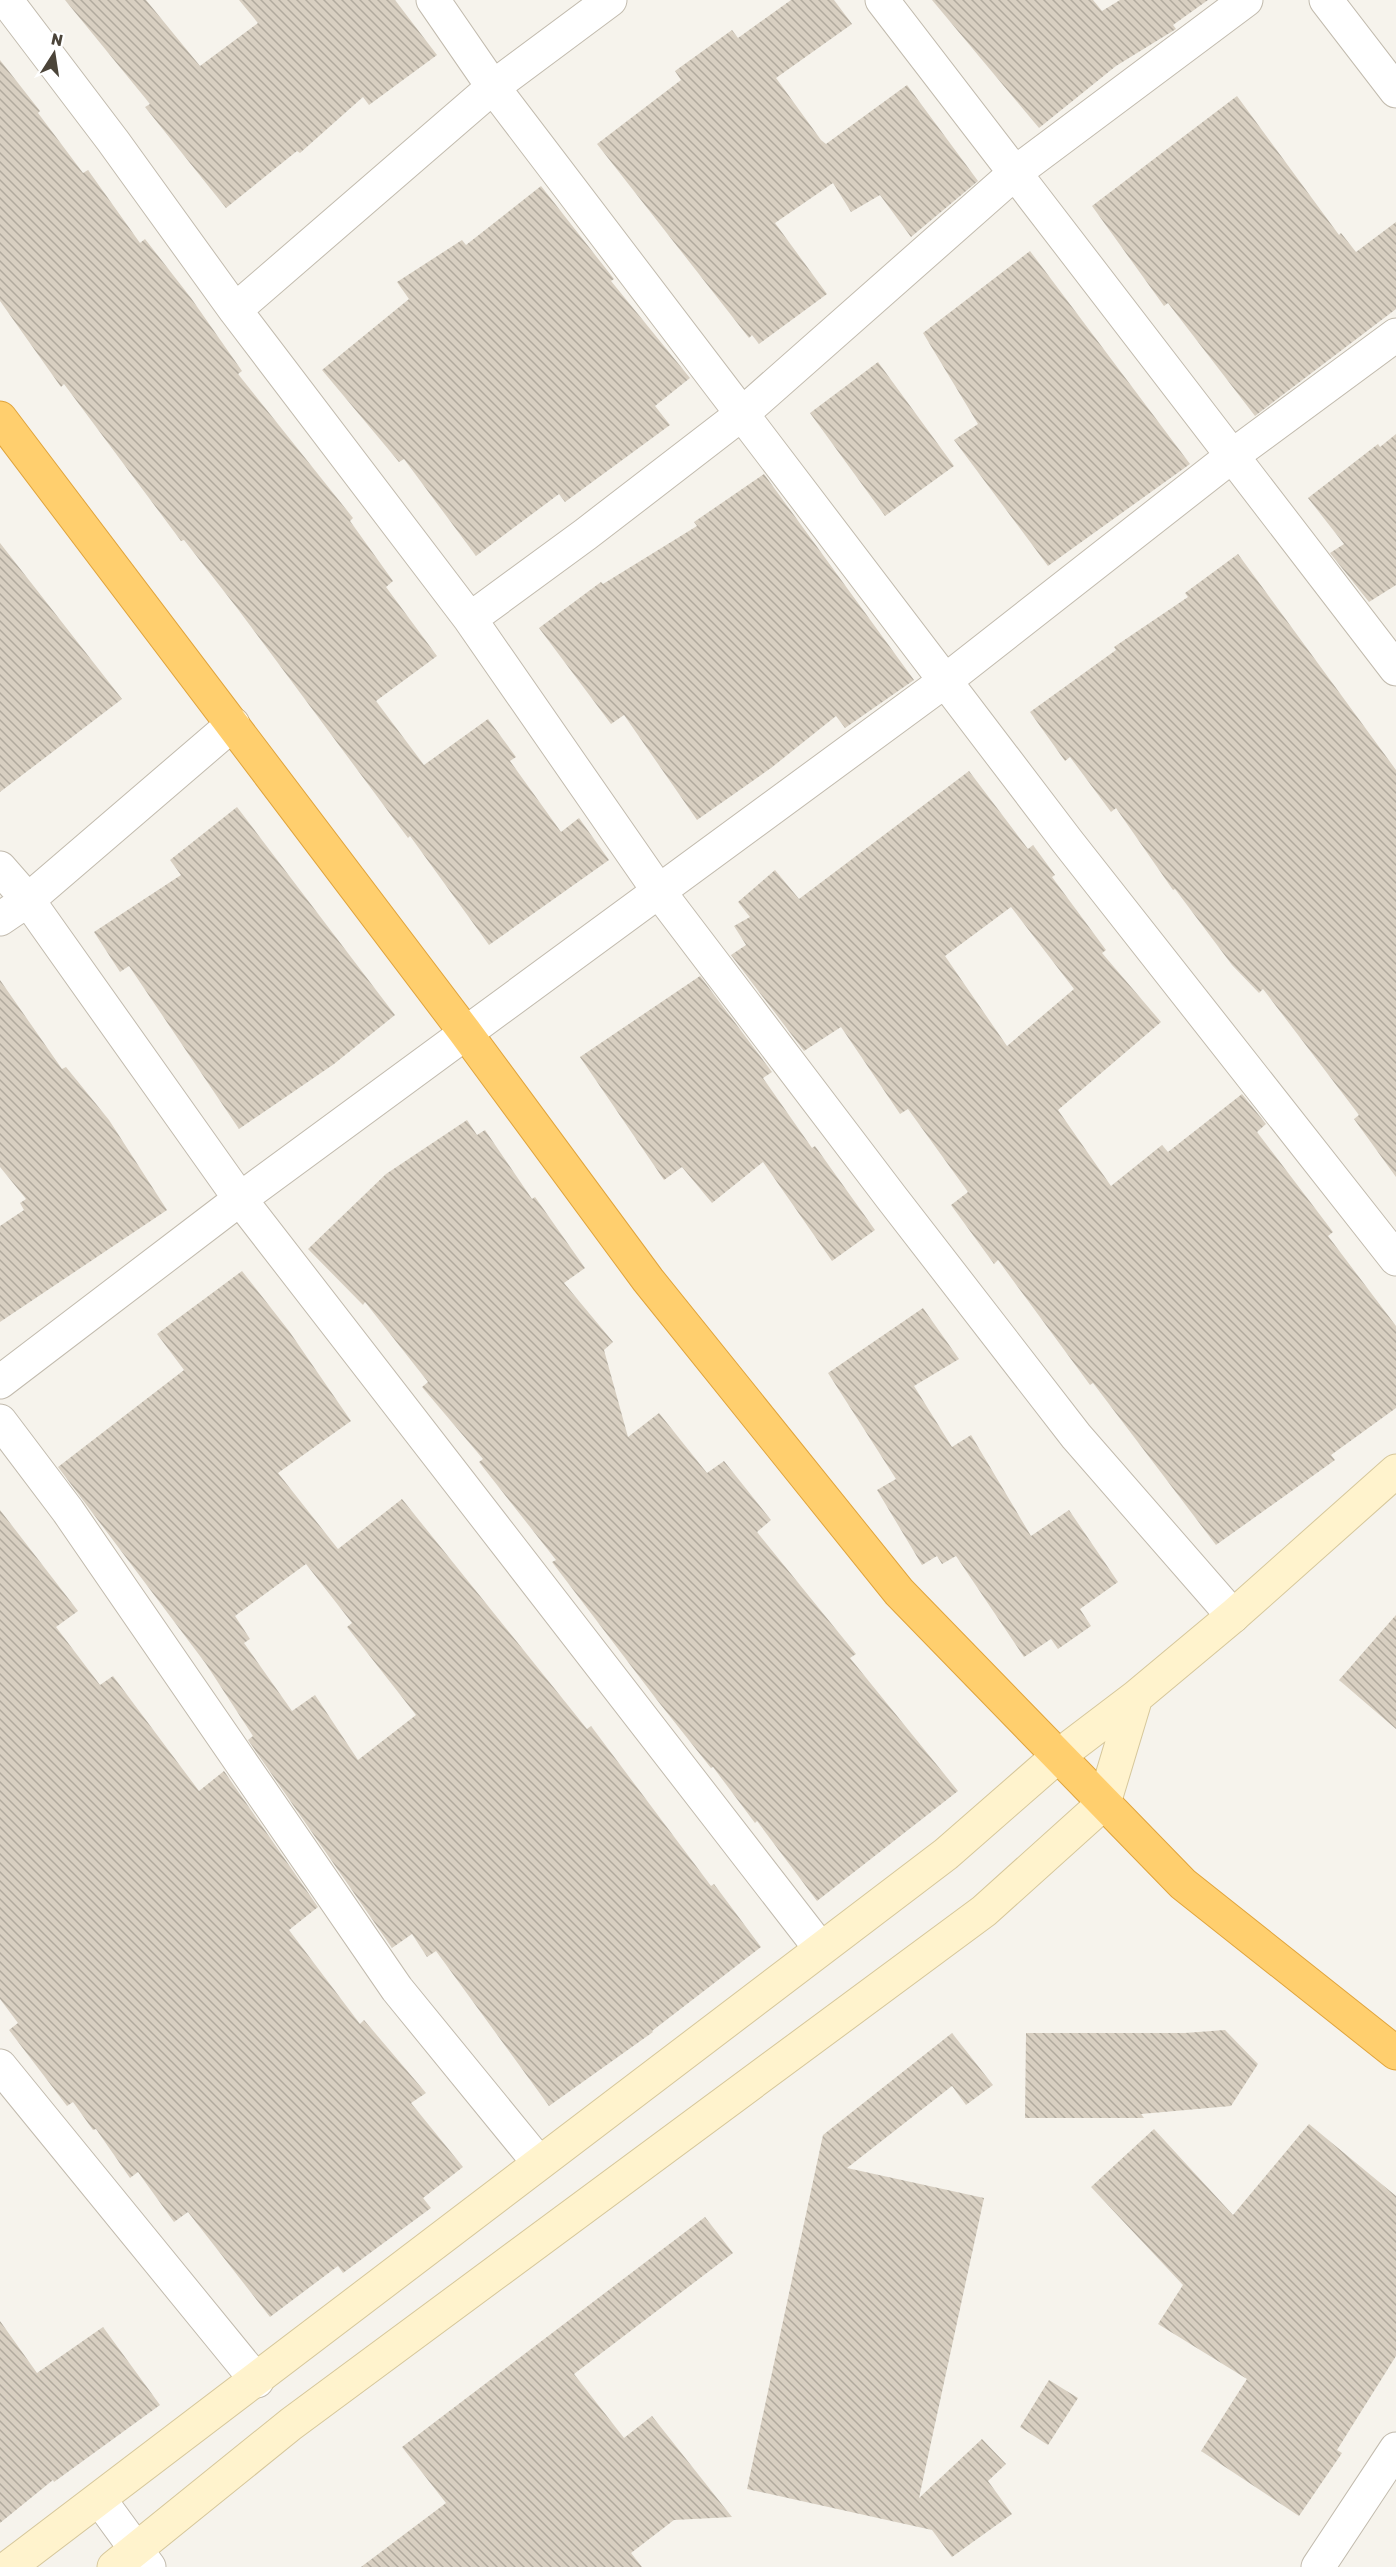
<svg xmlns="http://www.w3.org/2000/svg" width="1396" height="2567" font-family="Rubik,sans-serif">
  <style>
    .building { fill: url(#building-back-hatch); fill-rule: evenodd }
    .lines { fill: none; stroke-linecap: round; stroke-linejoin: round }
    .street-casing { stroke: #c2bbae; stroke-width: 35 }
    .secondary-casing { stroke: #d6c79b; stroke-width: 35 }
    .highway-casing { stroke: #e0a43c; stroke-width: 35 }
    .street { stroke: #fff; stroke-width: 33 }
    .secondary { stroke: #fff3cd; stroke-width: 33 }
    .highway { stroke: #ffcf6e; stroke-width: 33 }
  </style>
  <defs>
    <pattern id="building-back-hatch" width="6" height="6" patternUnits="userSpaceOnUse" patternTransform="scale(1.5)"><rect width="6" height="6" fill="#d8cfc1"/><path d="M-1 5l2 2M0 0l6 6M5-1l2 2" fill="none" stroke="#b1aa9e"/></pattern>
  </defs>
  <rect width="100%" height="100%" fill="#f6f3ec"/>
  <!-- building -->
  <path class="building" d="M65,0H146L200,66L258,23L239,0H395L437,55L369,105L363,97L300,153L297,151L226,208L145,107L150,104Z
    M791,0H834L852,24L776,78L821,140L826,144L907,85L978,181L911,237L880,195L851,212L833,183L775,223L827,294L759,344L752,335L749,338L597,144L681,80L675,71L732,30L738,38Z
    M932,0H1093L1102,11L1120,0H1208L1173,25L1176,29L1116,66L1039,128Z
    M0,60L40,111L38,113L83,173L88,170L140,243L145,239L191,298L242,371L238,374L353,518L350,521L393,581L386,587L437,656L376,701L424,765L488,719L516,757L510,761L561,832L579,818L609,860L489,945L410,836L408,838L237,608L184,540L181,541L64,384L61,387L0,301Z
    M1237,96L1339,235L1341,233L1356,252L1396,222V309L1255,416L1168,303L1164,306L1092,206Z
    M541,186L614,279L611,281L690,378L655,406L670,425L565,502L559,494L476,556L404,459L399,462L322,370L409,299L397,282L462,240L466,245Z
    M1030,251L1190,464L1048,566L954,440L978,424L923,333Z
    M878,362L954,466L885,516L810,413Z
    M1396,434V585L1369,602L1330,553L1344,544L1308,498L1378,444L1380,447Z
    M764,474L914,680L845,728L836,716L771,768L697,820L624,715L611,724L539,628L601,582L603,584L697,526L694,522Z
    M0,543L122,699L0,792Z
    M1238,554L1396,770V1177L1354,1119L1359,1115L1263,989L1259,993L1232,965L1175,889L1173,890L1116,808L1111,812L1070,757L1065,761L1030,712L1116,650L1114,647L1188,597L1185,593Z
    M969,771L1028,849L1033,845L1055,875L1052,877L1106,950L1102,953L1161,1022L1058,1110L1111,1186L1162,1145L1168,1152L1242,1094L1266,1124L1257,1132L1333,1232L1328,1236L1396,1326V1408L1331,1455L1335,1460L1216,1545L1093,1383L1090,1385L998,1260L994,1264L951,1205L968,1192L908,1109L900,1114L841,1027L804,1051L731,955L746,945L734,926L750,917L738,902L775,870L799,899ZM1011,907L1074,989L1007,1046L945,956Z
    M237,807L395,1015L334,1064L239,1129L129,966L120,972L94,932L181,875L170,860Z
    M700,976L772,1072L763,1078L812,1148L815,1146L875,1230L832,1261L763,1162L712,1203L682,1167L664,1180L580,1057Z
    M0,980L62,1069L66,1067L109,1120L167,1210L0,1322V1226L24,1210L20,1203L26,1199L0,1167Z
    M467,1120L477,1135L485,1130L532,1199L535,1197L585,1268L564,1283L613,1342L604,1350L628,1437L659,1413L707,1473L724,1461L771,1520L757,1532L856,1654L850,1658L958,1791L817,1901L757,1821L755,1823L713,1767L711,1768L657,1700L552,1562L556,1560L479,1462L483,1459L422,1387L428,1382L365,1302L363,1305L308,1249L386,1174Z
    M242,1271L289,1331L351,1421L278,1473L338,1549L402,1499L587,1729L591,1726L711,1886L714,1884L761,1947L652,2031L653,2032L549,2106L436,1951L427,1957L412,1934L392,1948L248,1740L253,1736L206,1664L58,1467L184,1370L157,1334ZM306,1564L352,1623L347,1627L416,1715L358,1760L315,1695L292,1711L244,1643L250,1639L235,1616Z
    M923,1308L959,1359L914,1386L952,1447L971,1435L1031,1536L1069,1510L1118,1582L1080,1609L1091,1626L1058,1649L1051,1639L1024,1657L956,1556L942,1564L937,1556L922,1565L877,1490L896,1479L828,1373Z
    M0,1510L78,1611L56,1627L100,1685L113,1676L199,1791L224,1771L318,1907L289,1930L360,2024L364,2020L426,2093L411,2103L463,2167L423,2198L431,2208L343,2273L338,2266L270,2317L188,2212L174,2222L138,2172L130,2178L96,2129L93,2130L73,2102L67,2106L9,2030L18,2023L0,1999Z
    M1396,1615V1729L1339,1680Z
    M1225,2030L1258,2064L1231,2106L1141,2114L1144,2118H1025L1026,2033H1185Z
    M952,2033L993,2085L966,2105L952,2086L847,2168L984,2198L919,2498L982,2439L1006,2464L988,2481L1012,2514L952,2557L932,2530L747,2489L823,2135Z
    M1309,2124L1396,2196V2356L1337,2450L1342,2453L1299,2516L1201,2451L1247,2379L1158,2324L1183,2285L1091,2187L1154,2129L1233,2215Z
    M705,2217L733,2253L574,2374L624,2438L652,2416L732,2517L674,2520L631,2553L642,2567H361L446,2503L402,2447Z
    M0,2321L37,2373L103,2327L160,2405L54,2482L53,2480L0,2523Z
    M1049,2380L1078,2398L1048,2445L1020,2427Z"/>
  <g class="lines">
    <defs>
      <path id="street" d="M6,0L113,141L235,310L470,619L660,893L891,1197L1076,1436L1233,1616
        M433,0L493,87L1067,841L1396,1259
        M882,0L1396,669
        M1326,0L1396,91
        M235,310L493,87L610,0
        M470,619L586,534L743,413L1016,172L1246,0
        M0,868L28,900L240,1199L820,1948
        M0,919L28,900L233,724
        M0,1382L240,1199L945,681L1232,456L1396,335
        M0,1421L68,1511L397,1989L539,2163
        M0,2066L257,2381
        M100,2500L149,2567
        M1318,2567L1396,2449"/>
      <path id="secondary" d="M9,2567L946,1854L1057,1757L1136,1697L1233,1616L1396,1471
        M114,2567L291,2424L984,1911L1104,1803L1136,1697"/>
      <path id="highway" d="M0,418L465,1032L648,1280L899,1592L1183,1884L1396,2053"/>
    </defs>
    <!-- street casing -->
    <use href="#street" class="street-casing"/>
    <!-- secondary casing -->
    <use href="#secondary" class="secondary-casing"/>
    <!-- highway casing -->
    <use href="#highway" class="highway-casing"/>
    <!-- street -->
    <use href="#street" class="street"/>
    <!-- secondary -->
    <use href="#secondary" class="secondary"/>
    <!-- highway -->
    <use href="#highway" class="highway"/>
  </g>
  <!-- north arrow -->
  <g transform="translate(54 54) rotate(12)" stroke="#ffffff" stroke-width="4.5" paint-order="stroke">
  <path d="M0-4.5L10 22L0 15L-10 22Z" fill="#4b4439"/>
  <text y="-9" font-size="16" font-weight="bold" text-anchor="middle" fill="#4b4439">N</text>
  </g>
</svg>
